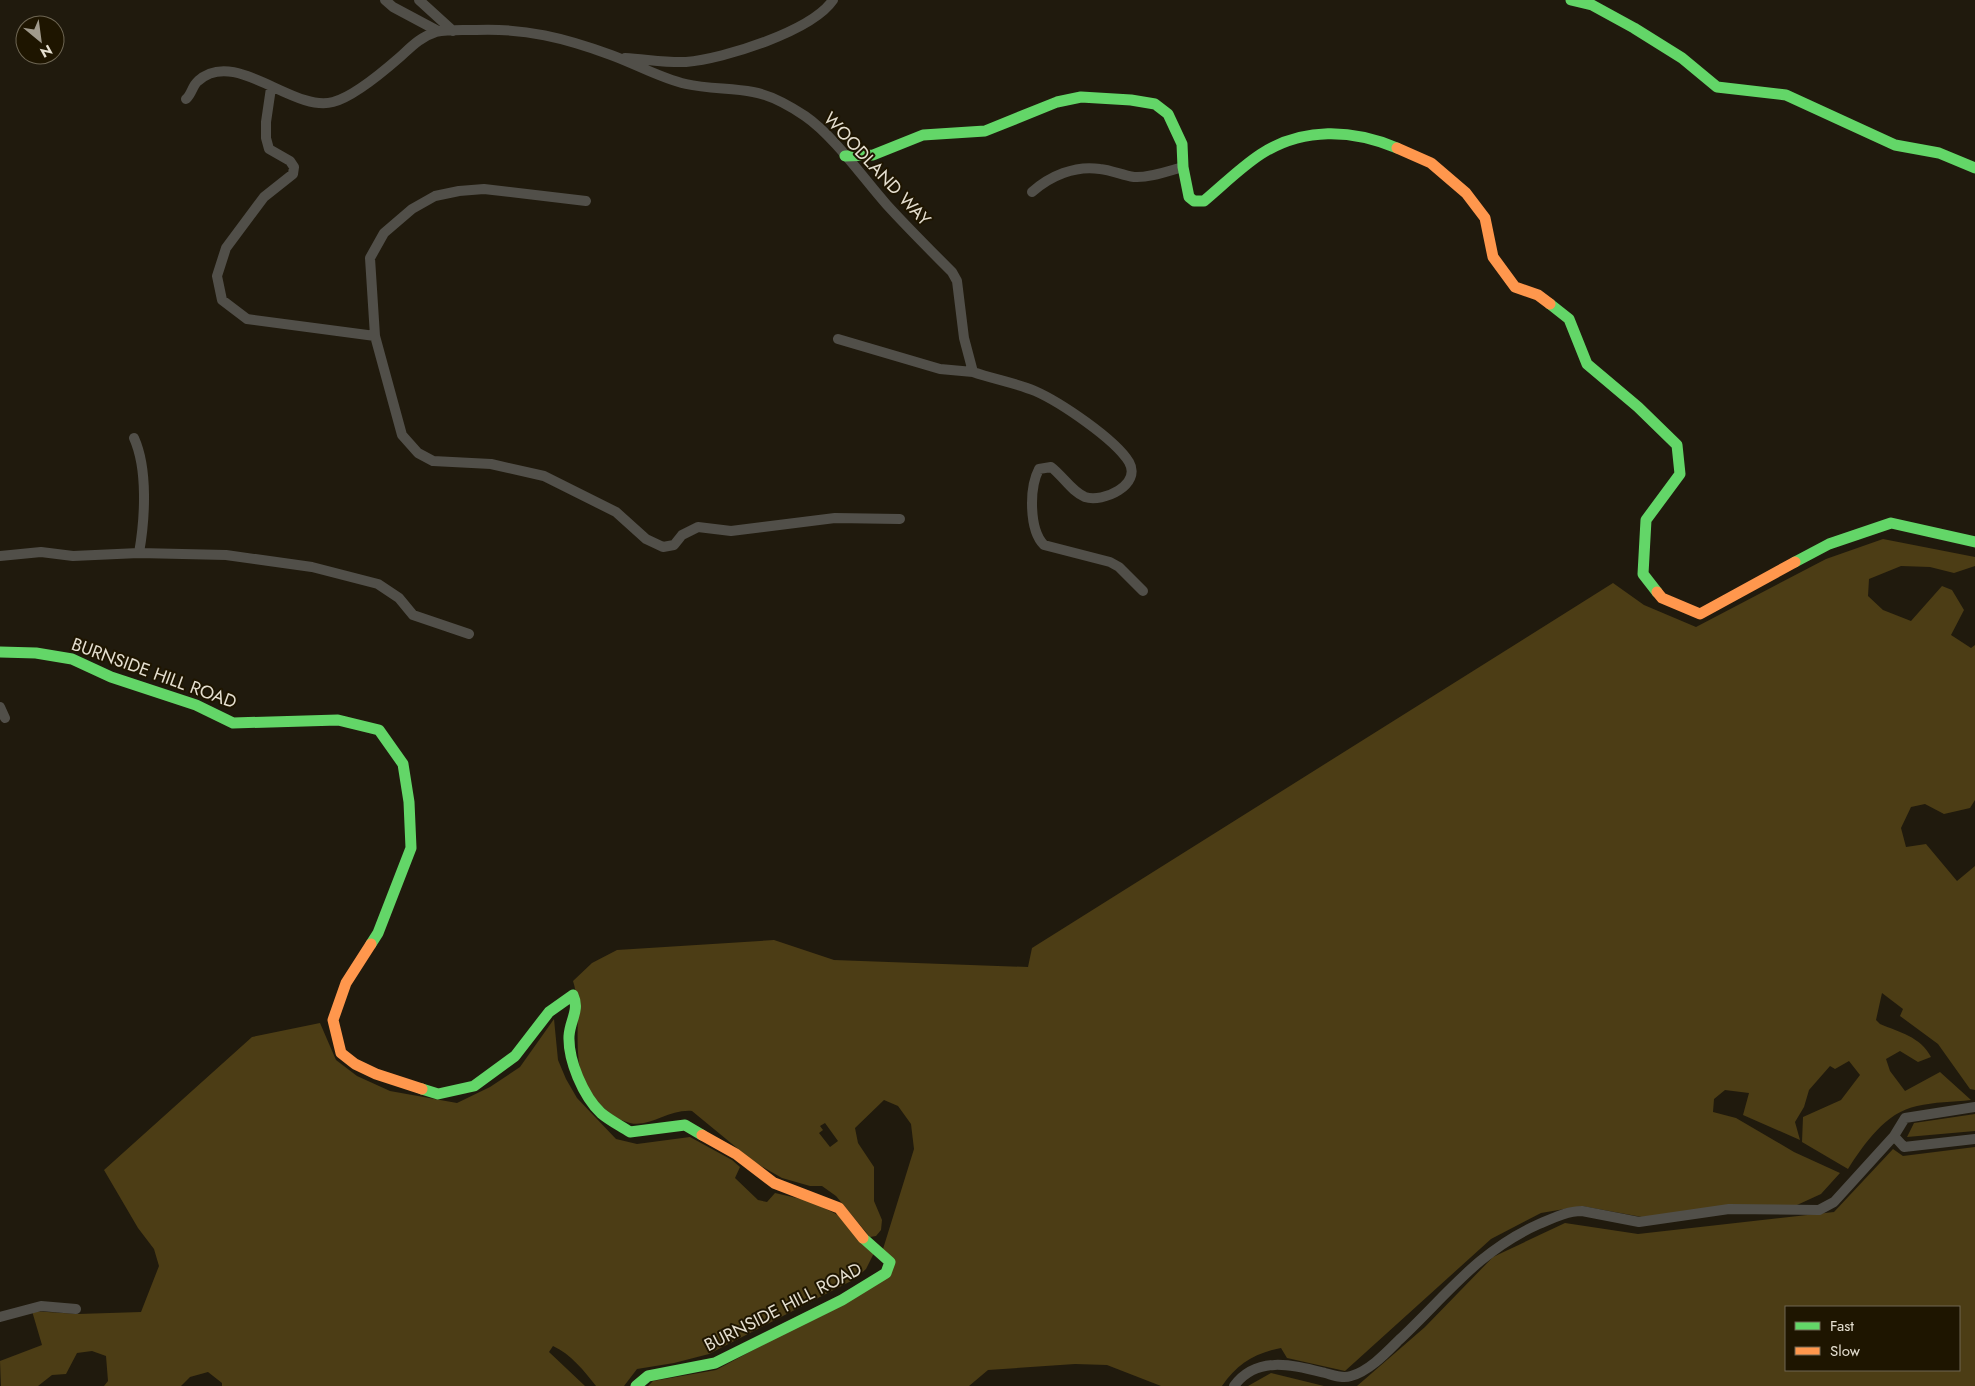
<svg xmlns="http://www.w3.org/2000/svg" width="1975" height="1386" font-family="Jost,sans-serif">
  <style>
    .forest { fill: #4c3d15; fill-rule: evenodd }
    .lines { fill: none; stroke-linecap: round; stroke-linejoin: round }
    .street { stroke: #514f49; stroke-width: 10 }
    .fast { stroke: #63d668; stroke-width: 11 }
    .slow { stroke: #ff974d; stroke-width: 11 }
    .labels { text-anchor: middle; stroke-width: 4; stroke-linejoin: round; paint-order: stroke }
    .street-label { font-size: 18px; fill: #e5dfd0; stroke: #1e1500 }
  </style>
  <rect width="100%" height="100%" fill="#201a0d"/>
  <!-- forest -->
  <path class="forest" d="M1883,539L1975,557V566L1954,573L1930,567L1901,566L1869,579L1868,596L1883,610L1911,621L1942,586L1952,590L1964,610L1951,635L1971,648L1975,645V800L1970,808L1944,814L1925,804L1911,807L1901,828L1906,847L1926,844L1957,881L1975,866V1090L1970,1089L1938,1044L1900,1016L1903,1009L1882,993L1876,1020L1880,1024C1899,1032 1921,1037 1931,1057L1918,1062L1900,1051L1886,1059L1890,1071L1905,1091L1940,1072L1971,1100C1953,1102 1934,1102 1917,1106C1886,1112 1864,1144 1848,1169L1802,1142L1803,1117L1841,1100L1860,1075L1849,1061L1835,1069L1830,1066L1809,1090L1804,1107L1795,1122L1800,1140L1743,1115L1749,1093L1725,1090L1714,1099L1713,1112L1736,1118L1794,1152L1840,1173L1821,1194L1797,1205L1642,1217L1582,1206L1541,1213L1491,1239L1345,1371L1287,1358L1281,1348C1255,1353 1237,1364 1222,1386H1161L1107,1365L1075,1364L988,1370L969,1386H648L653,1381L716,1370L887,1278L883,1249L914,1149L911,1124L898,1106L884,1100L855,1128L858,1143L874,1167V1201L882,1220L881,1230L876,1236L870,1237L836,1196L822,1186H810L782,1178L754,1162L692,1111C669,1109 649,1128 630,1123C617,1120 603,1109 596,1099C592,1093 585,1087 583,1080C572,1047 583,1013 573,981L592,963L617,950L774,940L834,960L1028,967L1032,948L1613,583L1644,605L1696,627L1826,559ZM825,1123L838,1141L830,1147L819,1133L823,1130L820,1126Z
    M554,1019L558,1060L566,1079L577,1098L616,1139L637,1144L690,1137L732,1160L740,1167L735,1178L758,1200L767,1202L775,1193L810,1201L838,1215L874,1253L866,1269L855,1279L709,1354L674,1363L637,1369L624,1386H596C584,1371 571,1354 553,1346L549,1352L585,1386H222V1383L208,1372L190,1377L181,1386H104L108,1381L106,1356L92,1351L77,1353L66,1374L52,1375L38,1386H1L0,1361L42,1345L32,1311L78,1314L141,1312L159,1266L154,1249L138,1228L104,1170L252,1037L320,1023L336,1060L357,1076L390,1091L457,1103L490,1087L520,1067Z
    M1975,1114V1131L1907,1137L1914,1123Z
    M1975,1147V1386H1357L1425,1327L1493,1257L1565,1223L1638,1234L1834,1212L1893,1149L1903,1156ZM1786,1307H1959V1370H1786Z
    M1271,1373L1324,1386H1248Z"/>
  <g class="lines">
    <!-- street -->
    <path class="street" d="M385,0L393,7L438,31
      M419,0L453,31
      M625,58C645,59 666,63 686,62C724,59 812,31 833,0
      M271,88L266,122V138L269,149L290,161L294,167L293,174L264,197L226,248L217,276L222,300L247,319L375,336
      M186,99C192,94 192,86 198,81C235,47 293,113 333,102C353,97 384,71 400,57C411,47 420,37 436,32C448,29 463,30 476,30C525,28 565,38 611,55C636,64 660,78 686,84C708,89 731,88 753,92C771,95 790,106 805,116C834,136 863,178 887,205C908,228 930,250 952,272L957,281L964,338L973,372C993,379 1016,383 1035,391C1060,402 1115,439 1129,462C1142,485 1103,503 1085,497C1072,492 1062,475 1051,467L1039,469C1029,488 1029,530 1044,545L1110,562L1119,567L1143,591
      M1032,192C1050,176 1075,165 1100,169C1111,170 1122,175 1134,177C1150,178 1168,171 1183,167
      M586,201L484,189L459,191L435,196L412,209L384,233L370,258L375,336L402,435L418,453L433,461L491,464L544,476L616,512L646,539L663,547L674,545L682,535L698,527L731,531L835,518L900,519
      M838,339L940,369L973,372
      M134,438C148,469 145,519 139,553
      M0,556L41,552L73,556L139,553L226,555L312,567L378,584L399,598L413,615L469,634
      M0,707L5,718
      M1975,1107L1905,1118L1894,1136L1904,1147L1975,1139
      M0,1317L41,1306L76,1309
      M1234,1386C1257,1355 1293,1365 1325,1373C1333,1375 1342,1379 1351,1376C1369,1371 1386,1353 1399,1340C1446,1296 1478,1251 1539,1224C1553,1218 1567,1211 1582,1211L1639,1222L1729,1209L1819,1210L1834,1202L1894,1136"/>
    <!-- fast -->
    <path class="fast" d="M1571,0L1592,5L1634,28L1682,58L1717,87L1786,95L1895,145L1939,153L1975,168
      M845,156L873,155L923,135L985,131L1057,102L1081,97L1131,100L1155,104L1168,114L1182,144L1183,167L1189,197L1194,201H1204C1222,186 1241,167 1261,154C1303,127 1352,129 1397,148
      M1550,304L1569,319L1587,364L1638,407L1677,445L1680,474L1646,520L1643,574L1657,592
      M1795,562L1829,544L1891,523L1975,542
      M0,652L36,653L72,659L111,677L196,705L233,723L338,720L379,730L403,764L409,802L411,848L378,933L371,944
      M422,1089L438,1094L474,1086L515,1056L549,1012L573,995C580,1010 570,1020 569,1036C568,1060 583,1096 601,1113C609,1120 621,1126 630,1132L685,1125L702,1135
      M636,1386L648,1376L715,1363L842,1300L886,1273L890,1262L863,1238"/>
    <!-- slow -->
    <path class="slow" d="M1397,148L1431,163L1466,193L1485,218L1493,257L1515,287L1538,295L1550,304
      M1657,592L1662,598L1700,614L1795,562
      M371,944L346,983L333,1020L341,1053L355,1064L376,1074L422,1089
      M702,1135L736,1154L774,1183L839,1208L863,1238"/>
  </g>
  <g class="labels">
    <!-- street labels -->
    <g class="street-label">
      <text transform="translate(877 169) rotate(47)" y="6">WOODLAND WAY</text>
      <text transform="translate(154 673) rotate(20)" y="6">BURNSIDE HILL ROAD</text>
      <text transform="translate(783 1307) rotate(-27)" y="6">BURNSIDE HILL ROAD</text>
    </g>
  </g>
  <!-- legend -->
  <rect x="1785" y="1306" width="175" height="65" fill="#1e1500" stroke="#6e6653"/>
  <rect x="1795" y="1322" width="25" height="8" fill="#63d668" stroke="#6e6653"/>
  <text x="1830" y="1331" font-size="15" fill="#e5dfd0">Fast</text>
  <rect x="1795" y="1347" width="25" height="8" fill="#ff974d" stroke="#6e6653"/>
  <text x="1830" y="1356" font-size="15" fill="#e5dfd0">Slow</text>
  <!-- north arrow -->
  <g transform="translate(40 40) rotate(151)"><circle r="24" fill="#1e1500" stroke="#6e6653"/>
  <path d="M0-4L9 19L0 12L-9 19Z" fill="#a09a8c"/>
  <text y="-8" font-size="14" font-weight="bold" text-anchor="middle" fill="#e5dfd0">N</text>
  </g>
</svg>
